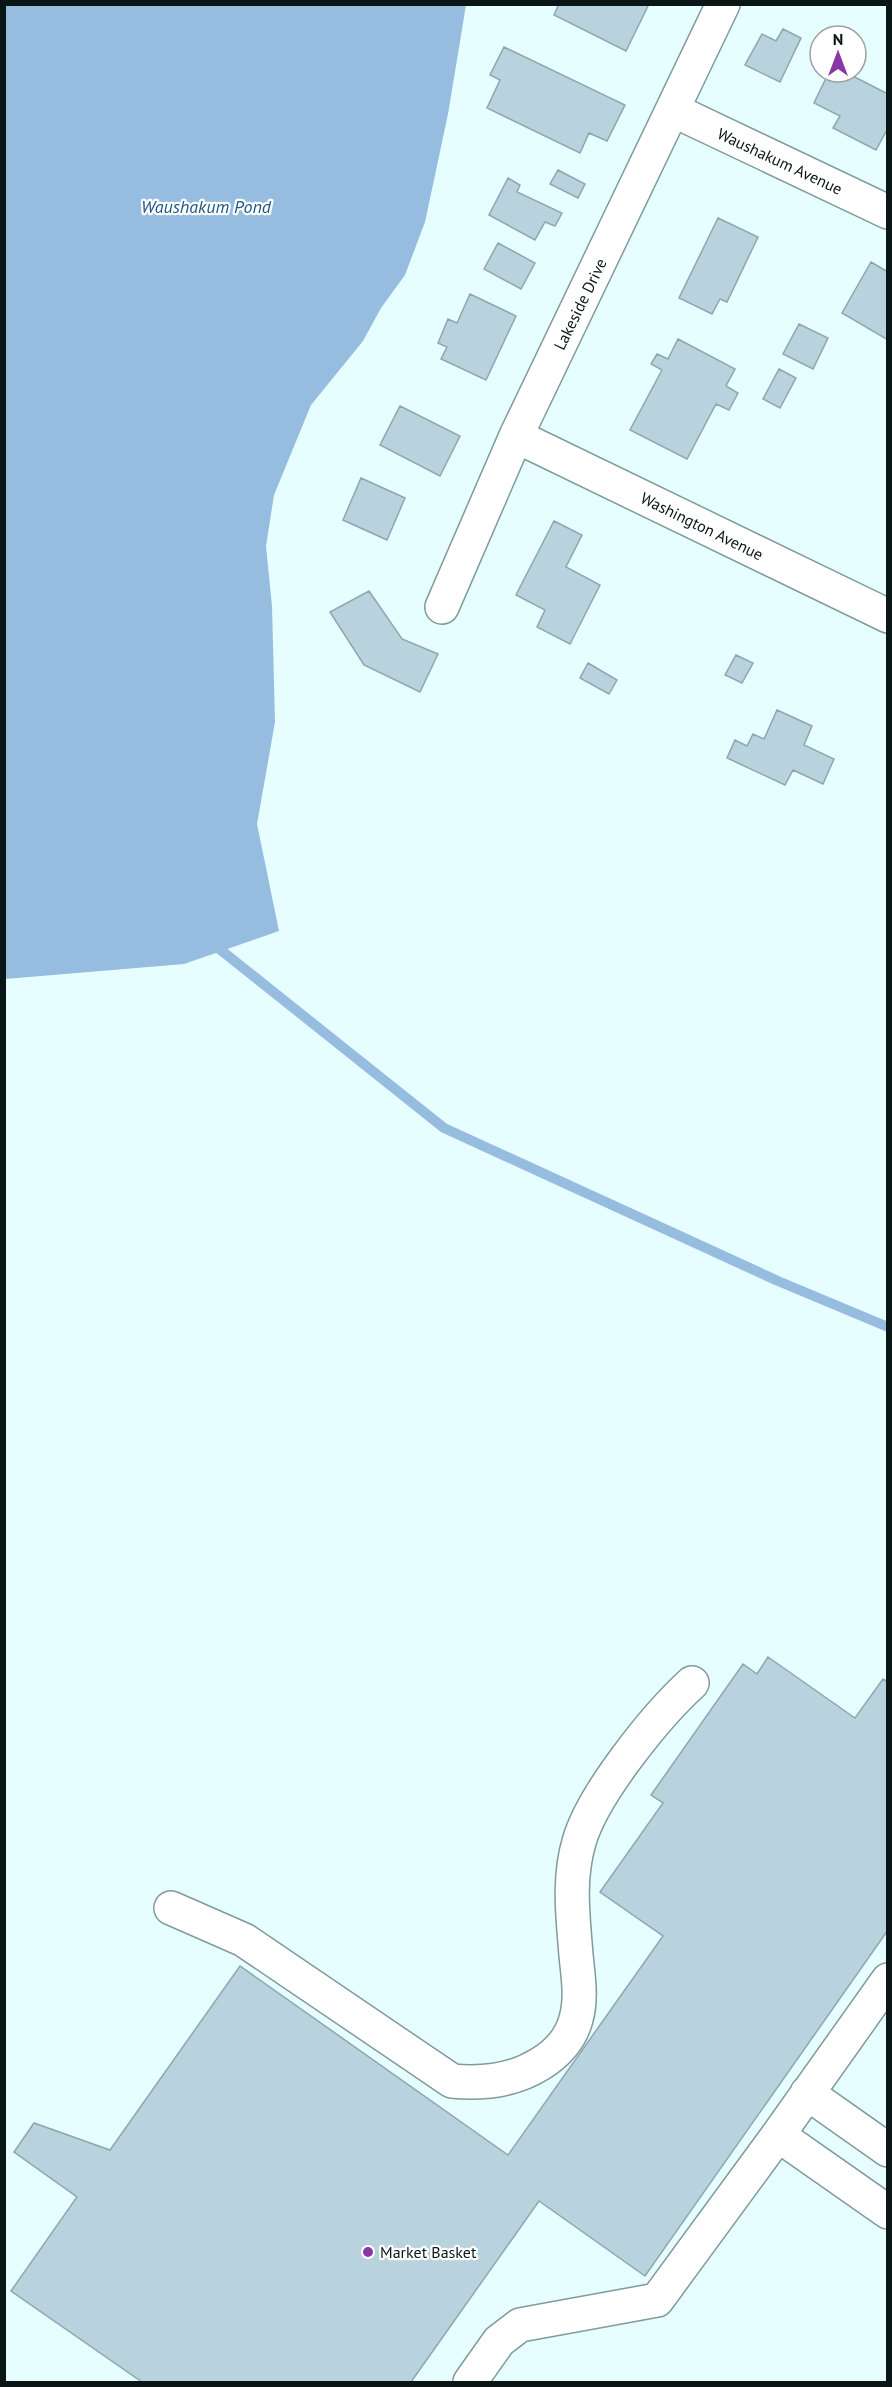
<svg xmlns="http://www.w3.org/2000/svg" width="892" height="2387" font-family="'PT Sans',sans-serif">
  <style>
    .water { fill: #96bce0 }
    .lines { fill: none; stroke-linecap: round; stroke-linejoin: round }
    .stream { stroke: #96bce0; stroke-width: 10 }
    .building { fill: #b9d3de; stroke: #8da6af; stroke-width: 1.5 }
    .minor-casing { stroke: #7f9b9c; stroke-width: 36 }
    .minor { stroke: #fff; stroke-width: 33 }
    .poi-dot { fill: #8a37a6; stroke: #fff; stroke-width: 2 }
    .labels { text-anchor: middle; stroke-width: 4.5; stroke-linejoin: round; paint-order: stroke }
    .street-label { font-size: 16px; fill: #0a1516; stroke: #fff }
    .poi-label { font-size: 16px; fill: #0a1516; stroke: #fff; text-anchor: start }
    .water-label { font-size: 18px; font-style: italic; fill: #1e5785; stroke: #fff }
  </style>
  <rect width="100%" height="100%" fill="#e6feff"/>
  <!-- water -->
  <path class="water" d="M5,4L466,5L448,114L425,222L405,275L381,308L363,341L311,405L274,495L266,546L272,606L275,722L257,824L279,931L184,964L5,979Z"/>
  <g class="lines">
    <!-- stream -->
    <path class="stream" d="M212,943L444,1128L778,1281L888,1327"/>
  </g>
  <!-- building -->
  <path class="building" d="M559,4H649L626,51L554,15Z
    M783,29L801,38L780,82L745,65L762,34L776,41Z
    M504,47L625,105L607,141L589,133L580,153L487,108L500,80L490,75Z
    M829,72H845L888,94V128L876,150L833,128L840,116L814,103Z
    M558,170L585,184L578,198L550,184Z
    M508,178L520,185L517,192L562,213L555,226L545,222L535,240L489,215Z
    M718,218L758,237L727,302L720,299L712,314L679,298Z
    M498,243L535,263L521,289L484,269Z
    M871,262L888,272V340L842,313Z
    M470,294L516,316L486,380L441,359L447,347L438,343L448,319L457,323Z
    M799,324L828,338L813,369L783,354Z
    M678,339L735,369L726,386L738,393L729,410L716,404L687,459L630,430L662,370L651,364L657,354L668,359Z
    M779,369L796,378L780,408L763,399Z
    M400,406L460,436L440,476L380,445Z
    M361,478L405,498L387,540L343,520Z
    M554,521L582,535L566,567L600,585L570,644L537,627L545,610L516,595Z
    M369,591L402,639L438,654L420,692L364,665L330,612Z
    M736,655L753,663L742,683L725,675Z
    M588,663L617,680L609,694L580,678Z
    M777,710L812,726L804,745L834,759L823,784L793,770L785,785L727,758L735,740L747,746L753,734L764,739Z
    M768,1657L855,1718L883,1679L888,1682V1930L645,2276L539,2201L411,2382H142L11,2291L77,2197L14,2152L34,2123L110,2150L240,1966L508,2155L663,1936L600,1892L663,1803L651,1795L743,1664L757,1674Z"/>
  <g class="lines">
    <defs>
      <path id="minor" d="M673,110L888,212
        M516,436L888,616
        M442,607L516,436L723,4
        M171,1908L244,1940L452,2081C483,2084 513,2081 540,2064C557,2054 571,2038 576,2019C582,1998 578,1976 576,1955C573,1917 568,1879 579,1842C592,1795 656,1716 692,1683
        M807,2093L888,2150
        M778,2135L888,2212
        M470,2382L499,2341L520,2325L657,2300L778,2135L888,1980"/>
    </defs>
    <!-- minor casing -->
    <use href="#minor" class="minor-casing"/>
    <!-- minor -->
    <use href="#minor" class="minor"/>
  </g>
  <!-- markers -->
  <circle class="poi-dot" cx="368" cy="2252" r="6"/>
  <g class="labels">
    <!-- street labels -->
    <g class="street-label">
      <text transform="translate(780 161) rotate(25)" y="6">Waushakum Avenue</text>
      <text transform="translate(580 304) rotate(-64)" y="6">Lakeside Drive</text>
      <text transform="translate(702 526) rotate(26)" y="6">Washington Avenue</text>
    </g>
    <!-- poi labels -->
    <g class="poi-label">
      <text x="380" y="2258">Market Basket</text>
    </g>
    <!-- water labels -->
    <g class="water-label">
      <text x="206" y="213">Waushakum Pond</text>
    </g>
  </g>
  <!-- border -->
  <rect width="892" height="2387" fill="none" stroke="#0a1516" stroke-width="12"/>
  <!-- north arrow -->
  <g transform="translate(838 54)"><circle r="28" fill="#ffffff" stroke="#9da1a2" stroke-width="1.5"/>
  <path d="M0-4.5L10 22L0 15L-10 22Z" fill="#8a37a6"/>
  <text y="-9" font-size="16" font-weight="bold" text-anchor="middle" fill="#0a1516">N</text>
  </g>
</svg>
